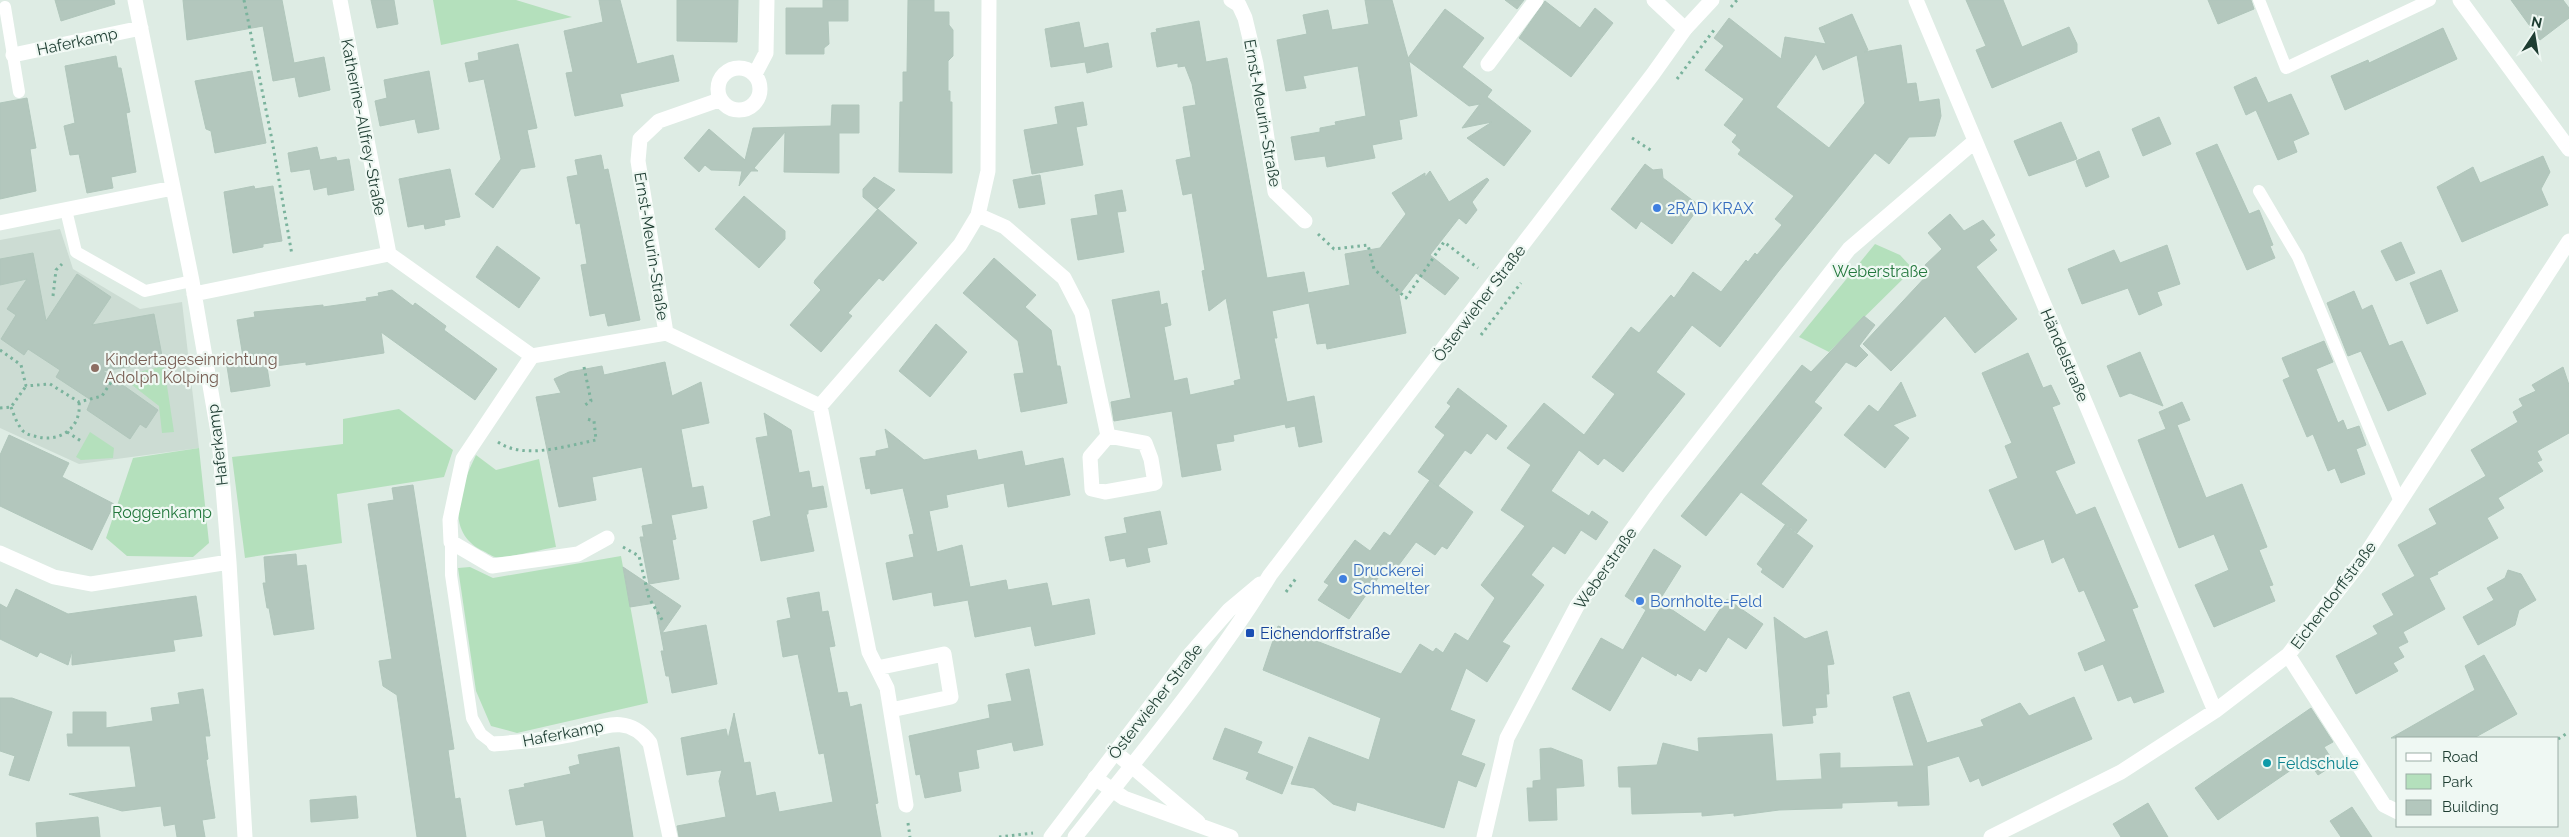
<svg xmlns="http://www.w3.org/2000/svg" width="2569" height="837" font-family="Raleway,sans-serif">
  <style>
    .built { fill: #ccdcd3 }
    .green { fill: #b4e0bc }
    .building { fill: #b3c7bd; stroke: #b0c6bb; fill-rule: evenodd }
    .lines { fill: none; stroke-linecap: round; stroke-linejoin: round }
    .path { stroke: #7bb39d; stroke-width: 3; stroke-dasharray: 2.5 4; stroke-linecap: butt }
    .service { stroke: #fff; stroke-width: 12 }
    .minor { stroke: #fff; stroke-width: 15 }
    .tertiary { stroke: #fff; stroke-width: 15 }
    .shop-dot { fill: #3f7fe0; stroke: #eff8f3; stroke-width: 2 }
    .education-dot { fill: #8d6e63; stroke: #eff8f3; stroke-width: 2 }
    .transit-dot { fill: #1a4fb4; stroke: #eff8f3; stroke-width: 2 }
    .culture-dot { fill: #0f9aa8; stroke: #eff8f3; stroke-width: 2 }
    .labels { text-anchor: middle; stroke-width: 4.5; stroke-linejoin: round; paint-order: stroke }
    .street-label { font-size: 16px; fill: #1e3d32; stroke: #eff8f3 }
    .shop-label { font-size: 16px; fill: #366cbe; stroke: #eff8f3; text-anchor: start }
    .park-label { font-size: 16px; fill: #23783d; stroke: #eff8f3 }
    .education-label { font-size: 16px; fill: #785e54; stroke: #eff8f3; text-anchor: start }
    .transit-label { font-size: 16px; fill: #164399; stroke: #eff8f3; text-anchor: start }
    .culture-label { font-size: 16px; fill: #0d838f; stroke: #eff8f3; text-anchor: start }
  </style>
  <rect width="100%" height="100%" fill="#deece4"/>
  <!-- built -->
  <path class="built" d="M60,229L73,269L140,309L182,302L199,448L79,464L0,428V240Z"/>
  <!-- green -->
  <path class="green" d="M433,0H516L572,17L441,45Z
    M1875,244L1900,255L1913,269L1829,352L1799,337Z
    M164,366L174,432L162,433L159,406L132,385L130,374Z
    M399,409L453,450L444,477L337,494L342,543L245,558L232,457L343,444V419Z
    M90,432L114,448L113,458L81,460L76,457Z
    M199,448L209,543L193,557L127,556L106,538L133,458Z
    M476,455L496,470L539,459L556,547C544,549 504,559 495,557C491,556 486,552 481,550C443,529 461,486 476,455Z
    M621,556L648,703L517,733L491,726L476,691L458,568L470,567L493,578Z"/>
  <!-- building -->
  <path class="building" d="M55,0H114L115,4L61,21Z
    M183,0H282L294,63L324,57L330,90L299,97L295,77L273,81L263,26L187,40Z
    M371,0H394L398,24L377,28Z
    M599,0H620L637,64L673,55L679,81L620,94L623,106L575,116L566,73L573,72L564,31L603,22Z
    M677,0H738L737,42L677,41Z
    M823,0H848V21H828L829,44L824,48V54H786V8H823Z
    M908,0H934V12H949V25L953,30V56L948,61V91H950V102H952V173L899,172L900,102H903V72H907Z
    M1365,0H1392L1408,58L1445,9L1484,38L1462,67L1492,90L1487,97L1531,131L1504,166L1467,138L1492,122L1462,128L1480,104L1469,106L1409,61L1417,116L1399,120L1402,139L1372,145L1375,158L1327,167L1325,156L1295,160L1291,137L1320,132V128L1336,125L1335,122L1366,116L1358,66L1303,76L1306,88L1286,91L1277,40L1307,34L1303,15L1328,10L1332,30L1369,24Z
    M1505,0H1524L1517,9Z
    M1966,0H2003L2022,47L2069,27L2077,44V52L1992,88L1976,50L1986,46Z
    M2208,0H2251L2254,9L2218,24Z
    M2511,0H2563L2569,8V18L2540,40Z
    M1545,1L1580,28L1595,8L1613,23L1571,77L1519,38Z
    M1852,14L1868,50L1864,52L1901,45L1907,84L1916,83L1919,102L1939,99L1941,116L1935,136L1909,137L1889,164L1875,153L1778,272L1720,347L1692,325L1656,372L1685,394L1623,472L1604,458L1598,465L1579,450L1551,491L1589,516L1592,511L1608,522L1596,540L1581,530L1565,554L1553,546L1531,575L1544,585L1502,642L1510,646L1487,682L1466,668L1450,710L1475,720L1461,755L1485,764L1476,787L1458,780L1444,828L1357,802L1355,811L1333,804L1314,788L1291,784L1309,737L1369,760L1381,718L1263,670L1278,626L1401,674L1420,644L1433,652L1436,648L1443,653L1455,633L1468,641L1495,598L1481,585L1525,526L1501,510L1531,465L1507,448L1544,403L1584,435L1615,394L1592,377L1631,327L1639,333L1671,295L1674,298L1693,272L1721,292L1746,260L1748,262L1755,253L1757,255L1782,225L1775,219L1794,196L1738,154L1741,150L1732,142L1737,135L1724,125L1744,99L1705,70L1724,46L1714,38L1729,18L1781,59L1785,37L1826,44L1819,28ZM1816,54L1823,70L1857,55L1865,103L1829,148L1776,107Z
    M1199,21L1206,62L1227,58L1267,278L1304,272L1308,293L1350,285L1345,254L1380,248L1406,214L1392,193L1425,173V177L1430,171L1449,202L1487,178L1489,180L1472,202L1477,210L1466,224L1459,218L1430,255L1459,278L1445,295L1416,273L1399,295L1406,333L1327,349L1326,343L1317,344L1309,303L1272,311L1277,338H1274L1287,402L1314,396L1322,442L1299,447L1295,426L1286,428L1285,424L1233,435L1234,441L1216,444L1221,470L1182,477L1172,411L1114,421L1111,402L1131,398L1112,300L1159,291L1161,305L1167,303L1171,325L1164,327L1174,381L1187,378L1190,395L1235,385L1234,381L1241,379L1226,298L1209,311L1202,271L1205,270L1192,193L1183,195L1176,160L1191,157L1183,107L1196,105L1192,84L1185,66L1178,67V63L1157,67L1151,33L1157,32L1156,29Z
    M1079,22L1084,48L1108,43L1112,67L1087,73L1085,62L1051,67L1045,29Z
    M2443,28L2457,59L2345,110L2331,76L2368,60L2369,63Z
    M518,44L537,128L527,130L535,167L521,169L493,208L475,194L501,159L484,79L469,82L465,63L479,60L478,53Z
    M116,56L118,68H121L130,112L126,113L136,172L111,177L113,188L87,193L79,154L70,155L64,126L75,123L65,66Z
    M252,71L266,143L215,153L211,131L206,129L195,81Z
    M429,71L439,129L418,133L415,119L380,126L375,101L387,98L384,80Z
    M2256,77L2268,103L2291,94L2309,134L2293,141L2297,152L2278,160L2256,110L2246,115L2234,87Z
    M27,98L36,148L30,149L36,191L0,199V103Z
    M1083,102L1087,125L1076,127L1083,165L1032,174L1024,130L1058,124L1055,107Z
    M832,105H859V133H839V173L784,172L785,132L754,168L758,171H751L739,186L742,171L711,170L705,165L699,172L684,158L709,129L745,160L753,128L831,126Z
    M2159,117L2171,144L2143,156L2132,129Z
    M2061,122L2077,159L2029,176L2014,141Z
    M2217,144L2249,214L2259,210L2273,245L2270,246L2275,258L2247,270L2196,153Z
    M317,147L320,160L336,157L337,161L349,159L354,190L328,195L327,187L314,190L310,169L291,172L288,153Z
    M2099,151L2109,177L2086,187L2076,161Z
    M601,155L604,170L608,169L640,320L608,326L605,313L590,316L581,265L587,264L580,223L576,224L567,177L578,175L575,160Z
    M2543,156L2550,172L2541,189L2548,205L2462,242L2437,187L2473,167L2480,183Z
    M1645,164L1653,170L1662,169L1663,178L1700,206L1672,244L1641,221L1636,229L1611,209Z
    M450,169L460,217L444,220L445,225L425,229L424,224L408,227L399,179Z
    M1040,175L1045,204L1019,208L1013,180Z
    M874,177L895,190L877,209L863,197V189Z
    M254,186L255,189L273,186L282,241L263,244V247L233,253L224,192Z
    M1122,190L1126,211L1117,212L1124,252L1078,260L1071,219L1098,215L1095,195Z
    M744,196L785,231V239L759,268L715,229Z
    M878,209L917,243L883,281L879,278L848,313L852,316L821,352L790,325L821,290L814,283L815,280Z
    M1950,214L1964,231L1983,220L1995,235L1989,240L1997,250L1976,267L2017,319L1975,353L1945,316L1891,371L1863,344L1930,272L1925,265L1942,249L1928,233Z
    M2401,242L2415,273L2396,281L2381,251Z
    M2167,245L2180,284L2157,292L2162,305L2139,315L2128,288L2082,304L2068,269L2114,250L2120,263Z
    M497,246L540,278L519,308L476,277Z
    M33,253L46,321L77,274L111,297L92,325L154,314L163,361L103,371L158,410L146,428L140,424L130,439L87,410L91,400L56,377L60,370L28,349L24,355L1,339L16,315L7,309L27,279L0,285V259Z
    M994,258L1036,295L1025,307L1051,330L1057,366H1060L1067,403L1021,412L1014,374L1024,373L1018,341L963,293Z
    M2441,270L2458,311L2427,324L2410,283Z
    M392,290L413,306L415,303L446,326L444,330L497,369L475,400L381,332L384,353L306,365V362L267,367L270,386L231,392L226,360L243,357L237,320L255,317L254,312L323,305V307L367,301L366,298L379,296L378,293Z
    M2354,291L2362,310L2372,305L2389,346L2402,341L2426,394L2388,411L2361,351L2348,356L2327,303Z
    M1864,316L1875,325L1859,346L1868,355L1856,367L1846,362L1814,402L1822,408L1761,484L1807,520L1797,533L1741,492L1706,536L1681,516L1802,365L1811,372Z
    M936,324L967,352L930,397L899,371Z
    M2324,341L2333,362L2316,369L2338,423L2343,420L2347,430L2359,426L2366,445L2356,449L2365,474L2341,483L2335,468L2328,471L2313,434L2307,437L2283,380L2290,377L2282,358Z
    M2140,352L2149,373L2163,406L2130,393L2120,397L2107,366Z
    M2028,353L2043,388L2051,385L2060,404L2052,407L2075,463L2055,471L2076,515L2095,507L2138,607L2132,609L2164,692L2134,703L2131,696L2118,701L2103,664L2085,671L2078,653L2106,641L2084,590L2079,592L2064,557L2052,563L2044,539L2015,550L1989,490L2018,478L2005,446L2012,443L1982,373Z
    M665,362L672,396L701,382L709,423L681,429L692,488L703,486L707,508L671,515L676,539L672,540L679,579L649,584L640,537H644L642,526L653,524L642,467L592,477L596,500L559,507L536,397L561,393L554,379L569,372L602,366L604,375Z
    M2563,367L2569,385V433L2537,451L2542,460L2537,462L2543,471L2498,498L2504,508L2487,518L2498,538L2437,572L2438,574L2429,578L2445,609L2403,632L2408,642L2398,647L2404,657L2393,663L2398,671L2356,694L2336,656L2378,634L2373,626L2394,615L2382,594L2415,576L2398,545L2437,524L2429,509L2486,476L2471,450L2518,422L2513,412L2523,406L2519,399L2536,391L2532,385Z
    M1901,382L1916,416L1893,425L1909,438L1885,468L1844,435L1869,405L1878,412Z
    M1458,388L1507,426L1496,440L1487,433L1471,454L1465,450L1438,486L1418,472L1445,435L1435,427L1451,406L1447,403Z
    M2182,402L2190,420L2177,425L2206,498L2242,484L2267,547L2259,550L2273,585L2269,586L2275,601L2214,627L2195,585L2229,570L2214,534L2179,548L2138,440L2166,429L2159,412Z
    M764,413L791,430L799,473L809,471L812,488L823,486L827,507L808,510V514H806L814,551L761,561L753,521L771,516L756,438L768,436Z
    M885,429L924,460L976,450L978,460L1022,451L1025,466L1063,458L1070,495L1008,507L1004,483L946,495L948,507L929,511L937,552L962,545L970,587L1006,580L1008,590L1047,583L1052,606L1089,599L1095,634L1035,646L1031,626L975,637L968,600L934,606L932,592L893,600L886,563L914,557L909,535L914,534L903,488L871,494L870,488L866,489L860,458L876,456V451L889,448Z
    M9,435L69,463L62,477L114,504L92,550L0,506V455Z
    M1430,480L1473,512L1447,549L1442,546L1435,555L1416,542L1395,570L1388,564L1349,619L1318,600L1329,585L1324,582L1355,540L1370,551L1384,532L1390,536Z
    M413,485L454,749L448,750L455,799L460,798L466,837H417L397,695L383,686L379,661L392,659L368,504L394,500L392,488Z
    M1160,511L1167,544L1147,548L1150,562L1127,567L1125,558L1110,561L1105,537L1127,533L1124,518Z
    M1785,525L1813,546L1783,588L1761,572L1763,569L1757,564Z
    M1654,549L1681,566L1659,601L1705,632L1727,599L1763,624L1746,649L1728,637L1706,672L1699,668L1691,681L1677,673L1676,676L1642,656L1610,711L1572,689L1601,638L1623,650L1646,610L1625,596Z
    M296,554L297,566L306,565L314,629L274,635L269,608H267L263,583H266L264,557Z
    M623,567L681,606L662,633L706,625L717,684L672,693L669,676H666L661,651H664L655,603L630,607Z
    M2508,570L2521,574L2536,600L2519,610L2515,625L2478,645L2463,617L2494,600L2487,588L2505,578Z
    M16,589L68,614L196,596L202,636L173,640L175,651L72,665V651L68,665L40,652L37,657L0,639V604L7,608Z
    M819,592L822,612L828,611L835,646L829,647L838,693L847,692L850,707L861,704L878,803L875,804L881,837H679L677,826L726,817L719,781L722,770L687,775L681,738L726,729L728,739L734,713L744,763L750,762L756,796L775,792L779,812L833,802L824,753L819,754L798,654L783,657L777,621L791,618L787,598Z
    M1774,617L1805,639L1827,631L1834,664L1827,665L1829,694H1826L1827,707L1815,708L1816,715L1812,716L1813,723L1783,726Z
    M2484,655L2517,714L2474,738H2391L2475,690L2465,666Z
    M1029,669L1043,745L1014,751L1012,742L976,750L979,768L958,772L961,791L925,798L920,774L916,775L909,736L990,718L988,705L1012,701L1006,674Z
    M203,689L210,736H205L208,759L206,760L215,818L202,820L205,837H177L175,824L164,826L161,806L122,811L69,794L136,787L130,746H68L67,734H73V712H106V728L153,721L151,708L180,704L178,693Z
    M1909,692L1927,743L1984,726L1981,720L2020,703L2029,716L2074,697L2092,739L1982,786L1979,778L1970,782L1959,756L1927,766L1929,805L1898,806V801L1842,803V808L1779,810L1734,816V813L1702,816V812L1632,814L1631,787H1619L1618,767L1657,765L1663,743L1699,752L1698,738L1772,734L1776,781L1822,779L1820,754L1840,753V768L1914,766L1893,697Z
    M0,698H12L52,712L29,781L9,775L15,756L0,751Z
    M2311,708L2333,742L2324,747L2335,764L2318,775L2307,759L2218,820L2195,788Z
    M1225,728L1262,742L1257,753L1293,767L1282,794L1246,779L1249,772L1213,759Z
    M619,747L633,837H546L543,820L516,825L509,790L525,787L524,784L571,774L569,767L580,764L578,755Z
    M1551,748L1582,760L1584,786L1556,788L1557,820L1529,821L1527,788H1533V781L1541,780L1540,749Z
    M356,796L358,818L311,822L310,800Z
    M2148,803L2168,837H2121L2113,824Z
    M2352,807L2372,837H2341L2330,821Z
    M98,817L100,837H37L36,823Z"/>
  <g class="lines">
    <!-- path -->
    <path class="path" d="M244,0L272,140L292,255
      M1731,7L1737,0
      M1677,79L1714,30
      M1632,138L1652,151
      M1318,234L1334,249L1368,245L1374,269L1406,298L1444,242L1478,268
      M53,296L56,270L62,264
      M1481,335L1521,283
      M0,350L21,365L26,386L50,384L79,402L102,396L115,376
      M584,367L591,401L585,405
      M11,407C14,415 17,424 23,431C26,434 30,435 34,436C59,444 82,428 79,402
      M0,408L11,407L26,386
      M67,432L81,441
      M498,442C524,460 566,446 596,440L594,421L587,419
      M623,547L639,556L649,598L664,623
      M1286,592L1297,577
      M2558,739L2569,732
      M908,823L910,837
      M999,837L1033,833"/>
    <!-- service -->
    <path class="service" d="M2259,0L2286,68L2430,0
      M5,7L19,92
      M2259,191L2298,257L2400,502
      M66,210L76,252L145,291L192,281
      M451,542V575L472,718L481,734L494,744"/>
    <!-- minor -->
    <path class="minor" d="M135,0L192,281L219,438L229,562L245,837
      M340,0L389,254L532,356L666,333
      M1231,0L1239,5L1245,18L1256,64L1275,192L1305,221
      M1654,0L1685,29
      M1916,0L2215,711
      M2460,0L2569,149
      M13,55L141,28
      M1488,64L1536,0
      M718 89a21 21 0 1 1 42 0a21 21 0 1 1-42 0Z
      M755,74L766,53L767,0
      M719,100L659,121L640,139L638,161L666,333L820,406
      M978,215L1005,227L1064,278L1082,313L1108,436L1090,457L1092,489L1105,492L1155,483L1151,459L1145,443L1108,436
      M0,223L173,188
      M194,294L389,254
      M532,356L463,459L450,520L451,542L492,566L578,554L607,538
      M0,553L54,577L91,584L229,562
      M2288,655L2384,805L2398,812
      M877,668L944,654L951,697L891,710
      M494,744C519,742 545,740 570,735C601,728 627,712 650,743L670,837
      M1115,752L1198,822
      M1095,778L1124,798L1231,837
      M906,805L887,688L869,652L820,406L960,245L978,215L988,171L989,0
      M1484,837L1507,738L1577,606L1657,495L1849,249L1975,141
      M1991,837L2121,772L2215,711L2288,655L2362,560L2569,241"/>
    <!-- tertiary -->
    <path class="tertiary" d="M1051,837L1186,659L1229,610L1260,584
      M1075,837C1142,752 1213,668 1270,575L1653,74L1685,29L1712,0"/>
  </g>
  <!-- markers -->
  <g class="shop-dot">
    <circle cx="1657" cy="208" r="5"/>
    <circle cx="1343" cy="579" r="5"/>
    <circle cx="1640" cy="601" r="5"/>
  </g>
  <circle class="education-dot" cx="95" cy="368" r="5"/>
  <rect class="transit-dot" x="1245" y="628" width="10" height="10" rx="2.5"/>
  <circle class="culture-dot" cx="2267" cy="763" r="5"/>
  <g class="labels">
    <!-- street labels -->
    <g class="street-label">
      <text transform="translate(77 41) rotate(-12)" y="6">Haferkamp</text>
      <text transform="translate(1263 113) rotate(80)" y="6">Ernst-Meurin-Straße</text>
      <text transform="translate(364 127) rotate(79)" y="6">Katherine-Allfrey-Straße</text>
      <text transform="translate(652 246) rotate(81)" y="6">Ernst-Meurin-Straße</text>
      <text transform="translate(1479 303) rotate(-53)" y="6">Österwieher Straße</text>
      <text transform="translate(2065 355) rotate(67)" y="6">Händelstraße</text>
      <text transform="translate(217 445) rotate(-97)" y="6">Haferkamp</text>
      <text transform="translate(1605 568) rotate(-55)" y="6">Weberstraße</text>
      <text transform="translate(2333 595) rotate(-53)" y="6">Eichendorffstraße</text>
      <text transform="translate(1155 701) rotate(-52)" y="6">Österwieher Straße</text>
      <text transform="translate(563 733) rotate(-11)" y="6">Haferkamp</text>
    </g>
    <!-- shop labels -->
    <g class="shop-label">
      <text x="1667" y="214">2RAD KRAX</text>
      <text x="1353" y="576">Druckerei<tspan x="1353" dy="18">Schmelter</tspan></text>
      <text x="1650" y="607">Bornholte-Feld</text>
    </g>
    <!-- park labels -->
    <g class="park-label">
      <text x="1880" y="277">Weberstraße</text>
      <text x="162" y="518">Roggenkamp</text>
    </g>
    <!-- education labels -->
    <g class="education-label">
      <text x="105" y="365">Kindertageseinrichtung<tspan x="105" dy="18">Adolph Kolping</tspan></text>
    </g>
    <!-- transit labels -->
    <g class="transit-label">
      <text x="1260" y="639">Eichendorffstraße</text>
    </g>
    <!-- culture labels -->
    <g class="culture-label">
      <text x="2277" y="769">Feldschule</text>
    </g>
  </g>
  <!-- legend -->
  <rect x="2396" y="737" width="162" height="90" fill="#eff8f3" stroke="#9bada6"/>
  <rect x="2406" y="753" width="25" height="8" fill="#ffffff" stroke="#9bada6"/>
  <text x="2442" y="762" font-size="15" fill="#1e3d32">Road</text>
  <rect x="2406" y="774" width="25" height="15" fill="#b4e0bc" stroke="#9bada6"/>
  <text x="2442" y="787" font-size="15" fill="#1e3d32">Park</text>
  <rect x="2406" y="800" width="25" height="15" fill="#b3c7bd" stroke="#9bada6"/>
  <text x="2442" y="812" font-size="15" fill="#1e3d32">Building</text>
  <!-- north arrow -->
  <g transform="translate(2534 35) rotate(12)" stroke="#eff8f3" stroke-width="4" paint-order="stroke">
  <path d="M0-4L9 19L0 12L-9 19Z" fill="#1e3d32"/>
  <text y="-8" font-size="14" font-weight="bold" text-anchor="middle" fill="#1e3d32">N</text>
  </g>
</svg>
